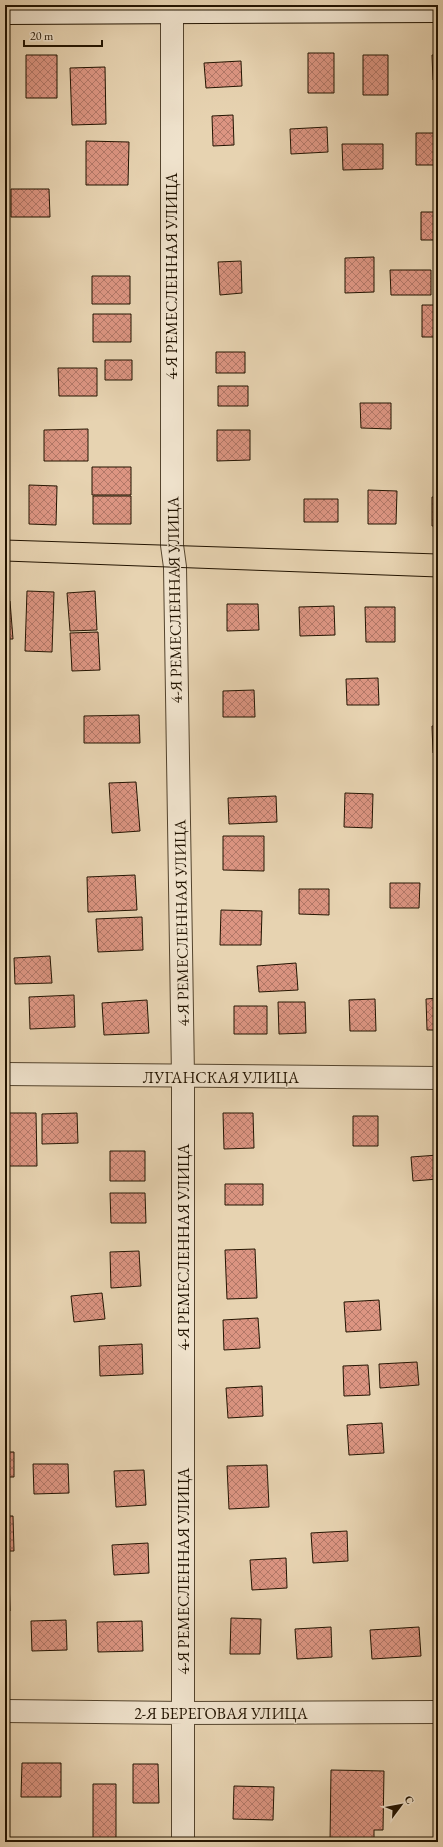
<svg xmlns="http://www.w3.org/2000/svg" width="443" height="1847" font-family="'EB Garamond',serif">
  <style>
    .building { fill: url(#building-cross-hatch); stroke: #231401 }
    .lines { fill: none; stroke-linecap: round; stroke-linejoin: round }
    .street-casing { stroke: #54442d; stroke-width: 24 }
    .secondary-casing { stroke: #231401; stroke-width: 24 }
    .street { stroke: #efe2cc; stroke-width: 22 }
    .secondary { stroke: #efe2cc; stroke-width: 22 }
    .tram { stroke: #231401; stroke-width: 1 }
    .labels { text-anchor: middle; stroke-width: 3; stroke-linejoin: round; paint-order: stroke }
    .street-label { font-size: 16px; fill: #231401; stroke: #efe2cc }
  </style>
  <defs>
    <pattern id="building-cross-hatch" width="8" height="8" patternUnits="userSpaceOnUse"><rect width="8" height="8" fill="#dc9582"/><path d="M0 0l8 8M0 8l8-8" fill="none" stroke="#b27868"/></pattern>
  </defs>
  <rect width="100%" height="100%" fill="#e7d3b1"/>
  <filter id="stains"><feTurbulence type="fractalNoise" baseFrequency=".005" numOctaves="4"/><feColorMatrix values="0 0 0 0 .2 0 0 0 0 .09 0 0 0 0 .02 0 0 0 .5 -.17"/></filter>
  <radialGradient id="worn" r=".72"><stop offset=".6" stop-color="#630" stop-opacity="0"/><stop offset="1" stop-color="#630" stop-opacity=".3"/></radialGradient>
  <!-- building -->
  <path class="building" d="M308,53H334V93H308Z
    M26,55H57V98H26Z
    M363,55H388V95H363Z
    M432,55H438V80H433Z
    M241,61L242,86L206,88L204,63Z
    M105,67L106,124L72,125L70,68Z
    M233,115L234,145L213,146L212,116Z
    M327,127L328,152L291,154L290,129Z
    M416,133H438V165H416Z
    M86,141L129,142L128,185H86Z
    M342,144H383V169L343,170Z
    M11,189H49L50,217H11Z
    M421,212H438V240H421Z
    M374,257V292L345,293V258Z
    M241,261L242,293L220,295L218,262Z
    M390,270H431V295H391Z
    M92,276H130V304H92Z
    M422,305H438V337H422Z
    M93,314H131V342H93Z
    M216,352H245V373H216Z
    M105,360H132V380H105Z
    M58,368H97V396H59Z
    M218,386H248V406H218Z
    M360,403H391V429L361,428Z
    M88,429V461H44V430Z
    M217,430H250V460L217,461Z
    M92,467H131V495H92Z
    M29,485L57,486L56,525L29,524Z
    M368,490L397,491L396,524H368Z
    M93,496H131V524H93Z
    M432,497H438V526H432Z
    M304,499H338V522H304Z
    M27,591L54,592L52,652L25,651Z
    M95,591L97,630L70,631L67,593Z
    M5,601H10L13,639H5Z
    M227,604H258L259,630L227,631Z
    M334,606L335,635L300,636L299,607Z
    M365,607H395V642H366Z
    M98,632L100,670L72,671L70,633Z
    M378,678L379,705H347L346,679Z
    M254,690L255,717H223V691Z
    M139,715L140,743H84V716Z
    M432,726H438V753H433Z
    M5,747H8L9,782H5Z
    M136,782L140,831L112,833L109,783Z
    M345,793L373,794L372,828L344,827Z
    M276,796L277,822L229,824L228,798Z
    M223,836H264V871L223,870Z
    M135,875L137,910L88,912L87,877Z
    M390,883H420L419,908H390Z
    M299,889H329V915L299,914Z
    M436,891H438V913H436Z
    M221,910L262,911L261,945H220Z
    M142,917L143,950L98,952L96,919Z
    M436,921H438V948H437Z
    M50,956L52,983L15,984L14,958Z
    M296,963L298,990L259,992L257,966Z
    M74,995L75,1027L30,1029L29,997Z
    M438,998V1030H427L426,999Z
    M375,999L376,1031H350L349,1000Z
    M147,1000L149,1033L104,1035L102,1003Z
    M278,1002H305L306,1033L279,1034Z
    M234,1006H267V1034H234Z
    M5,1113H36L37,1166H5Z
    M77,1113L78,1143L42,1144V1114Z
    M223,1113H253L254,1148L224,1149Z
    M353,1116H378V1146H353Z
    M110,1151H145V1181H110Z
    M438,1155V1179L413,1181L411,1157Z
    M225,1184H263V1205H225Z
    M110,1193H145L146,1223H111Z
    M255,1249L257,1298L227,1299L225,1250Z
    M139,1251L141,1286L111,1288L110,1252Z
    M102,1293L105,1319L74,1322L71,1296Z
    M379,1300L381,1330L346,1332L344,1302Z
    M258,1318L260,1348L224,1350L223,1320Z
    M438,1320V1350L435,1351L434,1321Z
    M142,1344L143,1374L100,1376L99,1346Z
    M417,1362L419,1385L380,1388L379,1364Z
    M368,1365L370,1395L344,1396L343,1366Z
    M262,1386L263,1416L228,1418L226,1388Z
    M382,1423L384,1453L349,1455L347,1425Z
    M5,1452H14V1477H5Z
    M33,1464H68L69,1493L34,1494Z
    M267,1465L269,1507L229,1509L227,1466Z
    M144,1470L146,1505L116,1507L114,1471Z
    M5,1516H13L14,1551H5Z
    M347,1531L348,1561L313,1563L311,1533Z
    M148,1543L149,1573L114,1575L112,1545Z
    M286,1558L287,1588L252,1590L250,1560Z
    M9,1576L10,1611H5V1577Z
    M231,1618L261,1619L260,1654H230Z
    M66,1620L67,1650L32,1651L31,1621Z
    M142,1621L143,1651L98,1652L97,1622Z
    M331,1627L332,1657L297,1659L295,1629Z
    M419,1627L421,1656L372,1659L370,1630Z
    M22,1763H61V1797H21Z
    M133,1764H158L159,1803H133Z
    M331,1770L384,1771L383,1830H374V1842H330Z
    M435,1770H438V1788H435Z
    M93,1784H116V1842H93Z
    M234,1786L274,1787L273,1820L233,1819Z"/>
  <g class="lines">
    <defs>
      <path id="street" d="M172,5V545L175,567L183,1077V1842
        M5,1074L438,1078
        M5,1711L184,1713L438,1712"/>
      <path id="secondary" d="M5,13L438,11"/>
    </defs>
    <!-- street casing -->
    <use href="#street" class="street-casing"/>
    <!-- secondary casing -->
    <use href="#secondary" class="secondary-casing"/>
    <!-- street -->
    <use href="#street" class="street"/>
    <!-- secondary -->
    <use href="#secondary" class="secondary"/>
    <!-- tram -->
    <path class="tram" d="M5,540L438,554
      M5,561L438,577"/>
  </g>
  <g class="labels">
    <!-- street labels -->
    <g class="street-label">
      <text transform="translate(171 276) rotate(-90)" y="6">4-Я РЕМЕСЛЕННАЯ УЛИЦА</text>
      <text transform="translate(174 600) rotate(-91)" y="6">4-Я РЕМЕСЛЕННАЯ УЛИЦА</text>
      <text transform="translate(181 923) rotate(-91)" y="6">4-Я РЕМЕСЛЕННАЯ УЛИЦА</text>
      <text x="221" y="1083">ЛУГАНСКАЯ УЛИЦА</text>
      <text transform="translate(183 1247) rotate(-90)" y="6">4-Я РЕМЕСЛЕННАЯ УЛИЦА</text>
      <text transform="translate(183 1571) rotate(-90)" y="6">4-Я РЕМЕСЛЕННАЯ УЛИЦА</text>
      <text x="221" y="1719">2-Я БЕРЕГОВАЯ УЛИЦА</text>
    </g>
  </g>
  <!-- margin -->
  <rect width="443" height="1847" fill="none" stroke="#e7d3b1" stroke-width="20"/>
  <rect x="6" y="6" width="431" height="1835" fill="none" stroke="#231401" stroke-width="2"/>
  <rect x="10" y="10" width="423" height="1827" fill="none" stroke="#231401"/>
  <!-- north arrow -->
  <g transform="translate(401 1805) rotate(58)" stroke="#efe2cc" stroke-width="3" paint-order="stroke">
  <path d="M0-3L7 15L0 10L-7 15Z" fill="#231401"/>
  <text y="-6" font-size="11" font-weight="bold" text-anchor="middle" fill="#231401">С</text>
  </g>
  <!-- scale -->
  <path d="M24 40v6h78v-6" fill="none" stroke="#231401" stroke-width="2"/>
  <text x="30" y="40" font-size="12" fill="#231401" stroke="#efe2cc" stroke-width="3" paint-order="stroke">20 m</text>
  <rect width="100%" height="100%" filter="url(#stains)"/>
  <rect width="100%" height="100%" fill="url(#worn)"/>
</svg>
